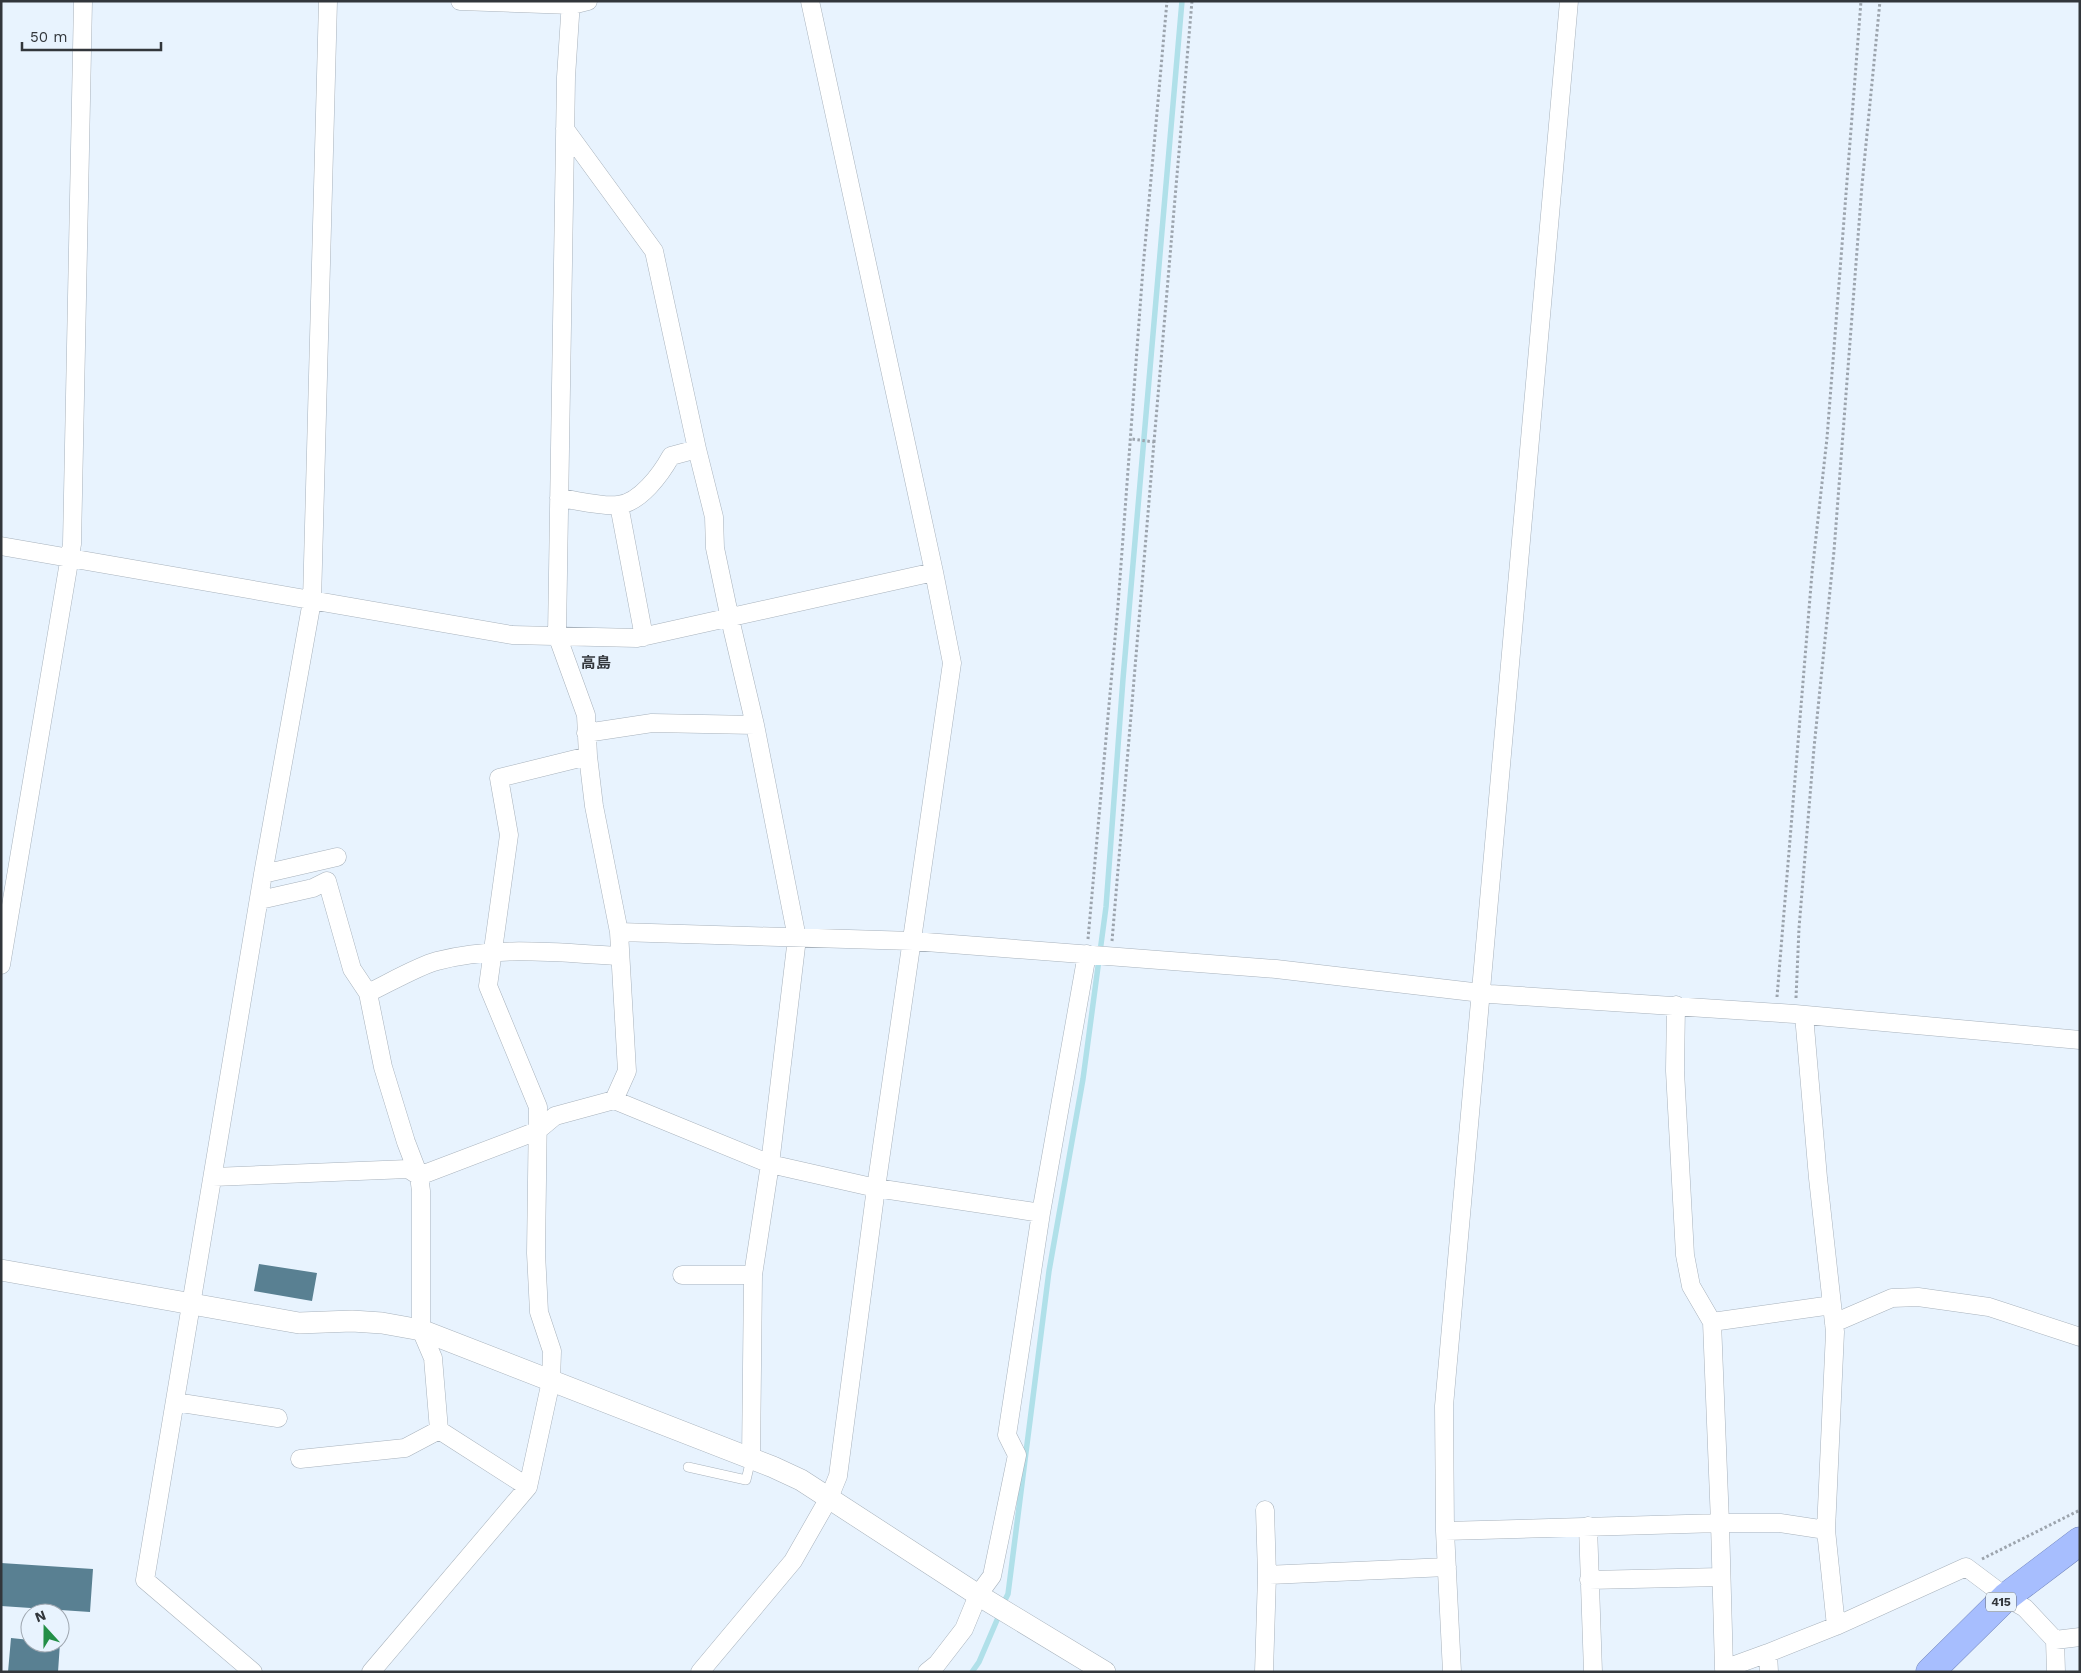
<svg xmlns="http://www.w3.org/2000/svg" width="2081" height="1673" font-family="'Work Sans','Noto Sans JP',sans-serif">
  <style>
    .lines { fill: none; stroke-linecap: round; stroke-linejoin: round }
    .stream { stroke: #b0e0e9; stroke-width: 5.5 }
    .building { fill: #598092 }
    .service-casing { stroke: #a8b2bc; stroke-width: 10 }
    .minor-casing { stroke: #a8b2bc; stroke-width: 19 }
    .tertiary-casing { stroke: #a8b2bc; stroke-width: 22 }
    .trunk-casing { stroke: #7083b9; stroke-width: 29 }
    .path { stroke: #9ca4ad; stroke-width: 3; stroke-dasharray: 2.5 2.5; stroke-linecap: butt }
    .service { stroke: #fff; stroke-width: 9 }
    .minor { stroke: #fff; stroke-width: 18 }
    .tertiary { stroke: #fff; stroke-width: 21 }
    .trunk { stroke: #a7befe; stroke-width: 28 }
    .labels { text-anchor: middle; stroke-width: 5; stroke-linejoin: round; paint-order: stroke }
    .shield { fill: #e8f3fe; stroke: #696f76; stroke-width: 1 }
    .shield-label { font-size: 12px; font-weight: bold; fill: #32363b }
    .neighbourhood-label { font-size: 15px; font-weight: bold; fill: #32363b; stroke: #e8f3fe }
  </style>
  <rect width="100%" height="100%" fill="#e8f3fe"/>
  <g class="lines">
    <!-- stream -->
    <path class="stream" d="M1003,1604L1008,1594L1049,1271L1083,1079L1106,907L1123,679L1182,1
      M972,1672L979,1662L1000,1613"/>
  </g>
  <!-- building -->
  <path class="building" d="M259,1264L317,1273L312,1301L254,1291Z
    M1,1563L93,1569L90,1612L1,1606Z
    M11,1638L30,1640V1643H60L58,1672H8Z"/>
  <g class="lines">
    <defs>
      <path id="service" d="M688,1467L746,1480L751,1459"/>
      <path id="minor" d="M460,1L572,5L588,1
        M559,498C576,500 601,507 618,505C640,503 661,474 671,456L697,449L654,251L565,129
        M619,505L644,637
        M1,546L512,635L637,638L934,572
        M755,725L797,938L770,1164L876,1188L1041,1213L1007,1435L1017,1455L992,1576L978,1595L964,1629L937,1664L927,1672
        M586,733L652,723L755,725L730,619L715,548L714,517L697,449
        M263,874L337,857
        M260,900L313,888L327,881L352,969L368,993L383,1067L406,1142L419,1176L421,1191V1330L433,1358L439,1430
        M619,932L913,941L1276,969L1490,994L1795,1014L2080,1040
        M1,965L72,544L83,1
        M368,993C387,984 418,966 437,961C497,945 559,953 619,956
        M1676,1005L1675,1071L1685,1255L1691,1286L1712,1322
        M614,1100L770,1164L753,1275H682
        M419,1176L537,1131L555,1116L614,1100L627,1071L619,932L594,806L588,756L586,715L557,635L566,77L571,1
        M213,1177L408,1169L419,1176
        M1041,1213L1087,954
        M1834,1323L1892,1298L1918,1297L1989,1307L2080,1337
        M175,1402L278,1418
        M300,1459L405,1448L439,1430L528,1487
        M751,1459L753,1275
        M1265,1510L1267,1575L1447,1567
        M1588,1526L1593,1672
        M1826,1530L1780,1523H1720L1712,1322L1832,1305
        M1445,1531L1444,1406L1569,1
        M1589,1580L1721,1577
        M1836,1626L1966,1567L2006,1597L2025,1608L2055,1640L2080,1637
        M2055,1640L2056,1672
        M253,1672L145,1580L263,874L312,601L328,1
        M371,1672L528,1487L551,1381L552,1351L539,1312L536,1253L538,1107L488,986L509,835L499,778L588,756
        M700,1672L793,1561L829,1498L838,1476L876,1188L952,663L934,572L810,1
        M1264,1672L1267,1575
        M1452,1672L1445,1531L1720,1523L1724,1669L1768,1653
        M1769,1672L1768,1653L1836,1626L1826,1530L1835,1332L1818,1178L1804,1015"/>
      <path id="tertiary" d="M1,1270L299,1323L352,1321L382,1323L421,1330L773,1467L801,1480L978,1595L1105,1672"/>
      <path id="trunk" d="M1930,1672L2006,1597L2080,1541"/>
    </defs>
    <!-- service casing -->
    <use href="#service" class="service-casing"/>
    <!-- minor casing -->
    <use href="#minor" class="minor-casing"/>
    <!-- tertiary casing -->
    <use href="#tertiary" class="tertiary-casing"/>
    <!-- trunk casing -->
    <use href="#trunk" class="trunk-casing"/>
    <!-- path -->
    <path class="path" d="M1154,442L1192,1
      M1088,939L1118,605L1143,268L1167,1
      M1112,941L1154,442L1132,439
      M1777,997L1812,573L1827,438L1861,1
      M1796,998L1799,928L1814,748L1834,551L1862,185L1880,1
      M1982,1559L2080,1510"/>
    <!-- service -->
    <use href="#service" class="service"/>
    <!-- minor -->
    <use href="#minor" class="minor"/>
    <!-- tertiary -->
    <use href="#tertiary" class="tertiary"/>
    <!-- trunk -->
    <use href="#trunk" class="trunk"/>
  </g>
  <g class="labels">
    <!-- shield labels -->
    <rect class="shield" x="1986" y="1592.5" width="30" height="19" rx="4"/>
    <g class="shield-label">
      <text x="2001" y="1606">415</text>
    </g>
    <!-- neighbourhood labels -->
    <g class="neighbourhood-label">
      <text x="596" y="668">高島</text>
    </g>
  </g>
  <!-- border -->
  <rect width="2081" height="1673" fill="none" stroke="#32363b" stroke-width="5"/>
  <!-- north arrow -->
  <g transform="translate(45 1628) rotate(339)"><circle r="24" fill="#e8f3fe" stroke="#9fa7b0"/>
  <path d="M0-4L9 19L0 12L-9 19Z" fill="#238f47"/>
  <text y="-8" font-size="14" font-weight="bold" text-anchor="middle" fill="#32363b">N</text>
  </g>
  <!-- scale -->
  <path d="M22 42v8h139v-8" fill="none" stroke="#32363b" stroke-width="2.5"/>
  <text x="30" y="42" font-size="15" fill="#32363b" stroke="#e8f3fe" stroke-width="4" paint-order="stroke">50 m</text>
</svg>
